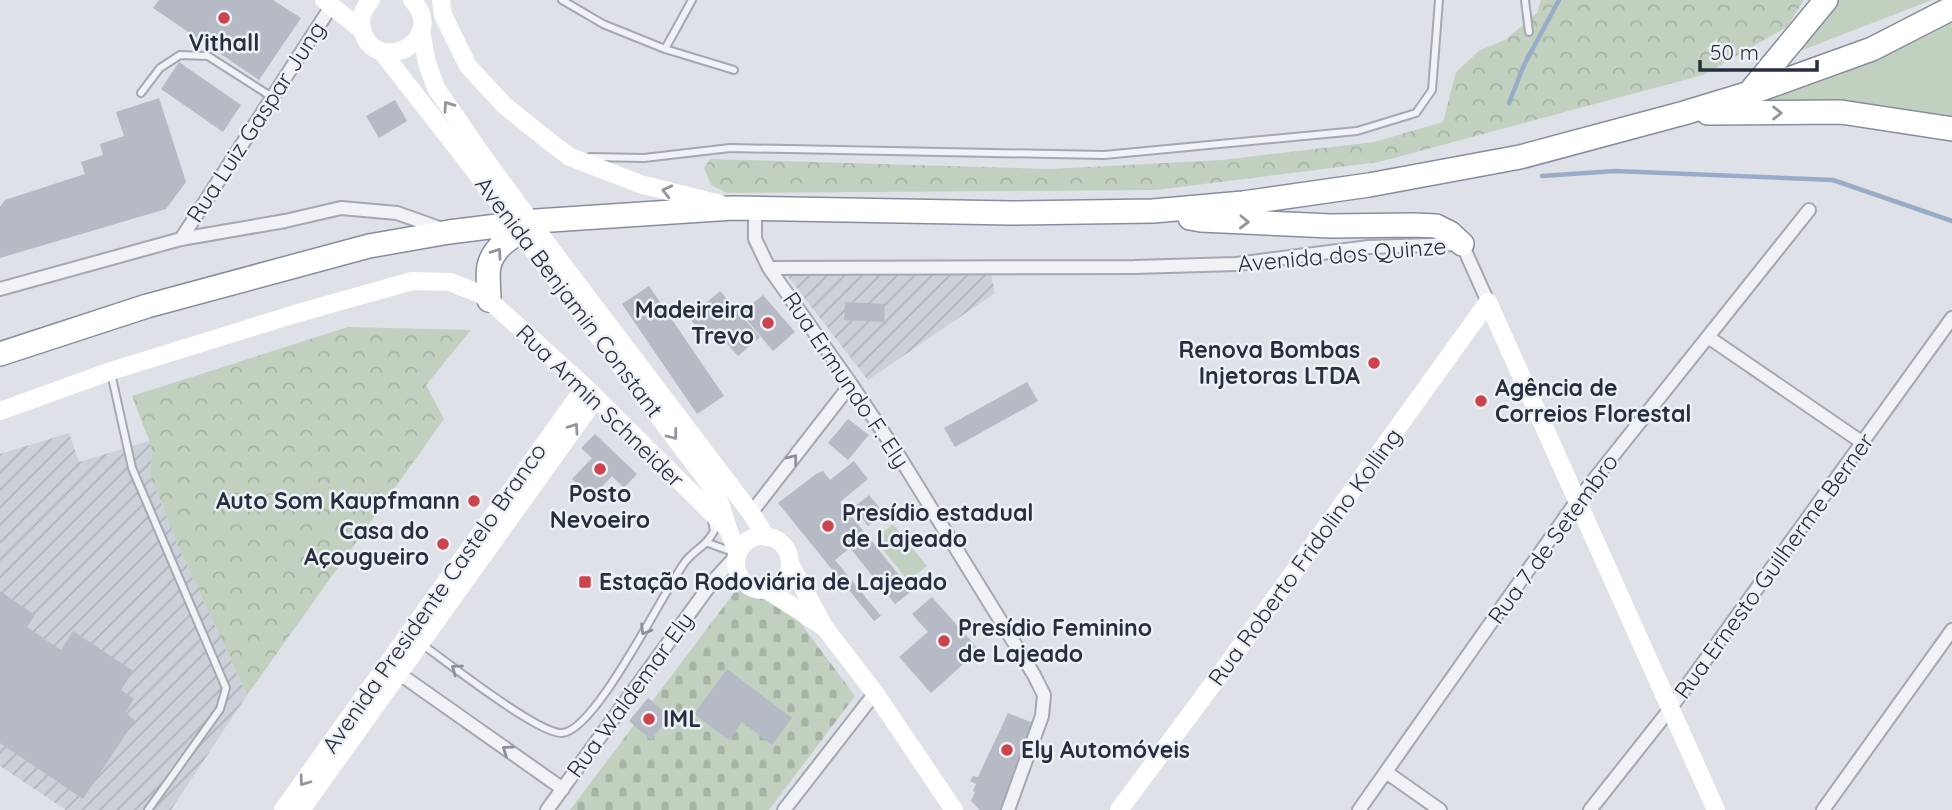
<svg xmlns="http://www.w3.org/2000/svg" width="1952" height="810" font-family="Quicksand,sans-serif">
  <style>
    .industrial { fill: url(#industrial-furrows) }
    .grass { fill: #c2d1bf }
    .forest { fill: url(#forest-crowns) }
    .cemetery { fill: url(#cemetery-stones) }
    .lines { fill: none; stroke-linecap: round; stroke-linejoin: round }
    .stream { stroke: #99acc7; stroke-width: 4.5 }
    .building { fill: #b5bac4 }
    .lane-casing { stroke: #a3a8b1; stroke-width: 10 }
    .street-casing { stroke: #a3a8b1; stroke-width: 16 }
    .highway-casing { stroke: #868d9e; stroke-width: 26 }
    .lane { stroke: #f0f2f6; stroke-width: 6 }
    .street { stroke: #f0f2f6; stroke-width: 12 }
    .secondary { stroke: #fff; stroke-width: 18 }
    .highway { stroke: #fff; stroke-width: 23 }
    .secondary-bridge { stroke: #fff; stroke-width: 18 }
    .oneway { stroke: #93969e }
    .oneway2 { stroke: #8c909a }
    .poi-dot { fill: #cb444d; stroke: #edf0f5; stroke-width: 2.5 }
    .labels { text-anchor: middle; stroke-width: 5; stroke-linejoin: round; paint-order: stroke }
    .poi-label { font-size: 23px; font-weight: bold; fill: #272e3e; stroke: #edf0f5; text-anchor: start }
    .street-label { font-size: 23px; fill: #272e3e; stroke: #edf0f5 }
  </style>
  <defs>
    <pattern id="industrial-furrows" width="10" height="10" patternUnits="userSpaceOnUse" patternTransform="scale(1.75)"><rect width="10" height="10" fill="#ccd0d9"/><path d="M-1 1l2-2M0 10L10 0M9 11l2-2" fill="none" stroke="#afb3bb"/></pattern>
    <pattern id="forest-crowns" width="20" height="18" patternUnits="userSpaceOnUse" patternTransform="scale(1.75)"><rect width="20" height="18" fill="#c2d1bf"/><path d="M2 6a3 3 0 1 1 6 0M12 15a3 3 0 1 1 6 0" fill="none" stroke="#a7b4a5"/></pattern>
    <pattern id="cemetery-stones" width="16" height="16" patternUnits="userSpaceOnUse" patternTransform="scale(1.75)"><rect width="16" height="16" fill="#c2d1bf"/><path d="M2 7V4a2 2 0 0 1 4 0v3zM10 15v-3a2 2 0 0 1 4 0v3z" fill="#a7b4a5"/></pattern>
  </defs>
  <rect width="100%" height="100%" fill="#dee1e7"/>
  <!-- industrial -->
  <path class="industrial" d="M786,274H991L995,293L868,380Z
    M69,433L79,462L149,441L152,448L150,475L180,550L247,695L171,810H66L0,766V454Z"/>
  <!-- grass -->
  <path class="grass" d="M1833,0H1932L1787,56Z
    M1952,22V120L1750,102Z
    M893,524L927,566L908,581L875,539Z"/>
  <!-- forest -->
  <path class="forest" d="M1541,0H1804L1787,27L1703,75L1379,162L1156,190L727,193L711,185L704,168L710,159L1050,169L1222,160L1374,142L1443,122L1456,72L1480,50L1505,40L1537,13Z
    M348,327L471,330L426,385L444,419L247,695L180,550L150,475L152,448L132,396Z"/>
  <!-- cemetery -->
  <path class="cemetery" d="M740,585L799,621L855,696L769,810H570Z"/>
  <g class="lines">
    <!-- stream -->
    <path class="stream" d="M1509,103L1524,65L1559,0
      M1542,176L1615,171L1833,180L1952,221"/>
  </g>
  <!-- building -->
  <path class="building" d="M159,0H273L301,18L259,80L153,8Z
    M179,62L241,105L223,132L161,89Z
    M159,98L186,182L166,209L0,258V207L5,200L85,174L81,162L103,155L100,144L124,136L116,112Z
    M395,100L407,121L379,138L366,116Z
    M649,286L724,396L697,414L622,304Z
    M720,291L760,337L738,356L716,331L707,339L689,318Z
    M763,295L795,332L773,351L741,313Z
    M845,302L885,304L884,322L844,320Z
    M1027,382L1038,401L955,447L944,428Z
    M848,419L869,435L848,460L828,443Z
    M595,434L637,474L624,488L612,476L592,497L572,479L592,458L581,448Z
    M854,461L868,479L840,502L912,591L895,604L850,548L835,560L881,616L874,621L778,503L816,474L823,471L830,480Z
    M869,495L884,513L868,526L853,508Z
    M0,591L35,615L27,627L61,650L73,631L133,671L121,690L134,699L125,713L135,720L83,799L0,743Z
    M932,597L979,650L931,693L899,657L928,632L912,614Z
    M727,669L792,718L772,745L742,722L729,740L694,714Z
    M648,698L670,717L651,740L629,721Z
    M1008,713L1033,723L1000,810H980L971,801L975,792L973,791L976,784L970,781L973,776L978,777Z"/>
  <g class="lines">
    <defs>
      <path id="lane" d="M562,0L603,24L665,49L734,70
        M1525,0L1529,32
        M665,49L692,0
        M141,93L160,68L180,55L208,56L272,97
        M590,157L644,158L730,148L1104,155L1357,131L1416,113L1432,90L1439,0
        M111,373L132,468L226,688L220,709L148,810
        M708,543L733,552
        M423,645C447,662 538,734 562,733C596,731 663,592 685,562C695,549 706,547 714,531L712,521"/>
      <path id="street" d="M755,208V239L769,268L851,384L899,456L1034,675L1044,695L1042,716L1008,810
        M181,239L332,5
        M769,268L1134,267L1236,264L1369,247L1462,244L1488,302
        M0,289L181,239L285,221L341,208L397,213L442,229
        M1708,337L1863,443
        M751,513L851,384
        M394,670L563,789
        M1386,772L1440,810
        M547,810L713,581L738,554
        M784,810L875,693
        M1359,810L1576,502L1809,210
        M1590,810L1670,709L1952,318
        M1823,810L1952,630"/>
      <path id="highway" d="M1750,92L1826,0
        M1708,113L1841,112L1952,129
        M1190,218L1201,220L1331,226L1415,225L1436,226L1450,233L1462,244
        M489,300C489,289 487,276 489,266C494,244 517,234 534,223
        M0,354L147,306L369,246L449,232L536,221L733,208L1012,213L1153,211L1243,203L1369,185L1520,157L1684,113L1750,93L1872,49L1952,8"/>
    </defs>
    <!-- lane casing -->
    <use href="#lane" class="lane-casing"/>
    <!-- street casing -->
    <use href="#street" class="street-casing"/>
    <!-- highway casing -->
    <use href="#highway" class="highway-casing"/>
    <!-- lane -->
    <use href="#lane" class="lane"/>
    <!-- street -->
    <use href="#street" class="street"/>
    <!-- secondary -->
    <path class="secondary" d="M324,0L362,30
      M371,0C364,8 359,18 362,29C374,78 450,41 412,0
      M441,0L443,15L468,66L504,105L550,142L570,157L640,184L720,204
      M421,30L427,63L436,88L487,162
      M382,52L471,166
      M560,261L751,513L766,537
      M543,263L708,482L720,503L728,529L738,554
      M1488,302L1716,810
      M0,411L111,371L295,314L412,281L450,282L478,293L489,300L585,387L728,529
      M736 563a27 27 0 1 1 54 0a27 27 0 1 1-54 0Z
      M790,564L825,628L875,693L954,810
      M768,590L822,626
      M283,810L585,387
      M301,810L596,398
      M1119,810L1224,669L1488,302"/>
    <!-- highway -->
    <use href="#highway" class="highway"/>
    <!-- secondary-bridge -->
    <path class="secondary-bridge" d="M487,162L560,261
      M471,166L543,263"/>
  </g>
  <!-- one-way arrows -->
  <defs><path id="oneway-chevron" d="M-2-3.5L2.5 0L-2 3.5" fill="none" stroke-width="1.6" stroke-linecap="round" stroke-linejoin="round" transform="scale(1.75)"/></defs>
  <g class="oneway">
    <use href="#oneway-chevron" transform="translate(448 106) rotate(-125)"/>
    <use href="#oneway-chevron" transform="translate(1777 113)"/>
    <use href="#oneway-chevron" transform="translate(667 191) rotate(-166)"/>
    <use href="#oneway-chevron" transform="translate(1244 222) rotate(2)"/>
    <use href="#oneway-chevron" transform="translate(497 253) rotate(-55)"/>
    <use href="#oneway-chevron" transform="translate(574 428) rotate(-55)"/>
    <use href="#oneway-chevron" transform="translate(673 435) rotate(53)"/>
    <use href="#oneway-chevron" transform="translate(304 781) rotate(126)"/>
  </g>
  <g class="oneway2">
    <use href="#oneway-chevron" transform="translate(793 459) rotate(-52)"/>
    <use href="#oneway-chevron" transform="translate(645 630) rotate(121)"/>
    <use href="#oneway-chevron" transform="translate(456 669) rotate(-144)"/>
    <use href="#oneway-chevron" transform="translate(507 750) rotate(-145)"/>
  </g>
  <!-- markers -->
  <g class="poi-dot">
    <circle cx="224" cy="18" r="7"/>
    <circle cx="768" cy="323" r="7"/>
    <circle cx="1374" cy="363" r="7"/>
    <circle cx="1481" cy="401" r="7"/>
    <circle cx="600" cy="469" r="7"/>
    <circle cx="474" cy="501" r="7"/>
    <circle cx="828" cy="526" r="7"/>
    <circle cx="443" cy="544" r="7"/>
    <rect x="578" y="575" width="14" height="14" rx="3.5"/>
    <circle cx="944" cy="641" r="7"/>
    <circle cx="649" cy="719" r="7"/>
    <circle cx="1007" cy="750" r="7"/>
  </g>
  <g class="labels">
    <!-- poi labels -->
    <g class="poi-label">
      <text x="224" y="51" text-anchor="middle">Vithall</text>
      <text x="754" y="318" text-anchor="end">Madeireira<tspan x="754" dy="26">Trevo</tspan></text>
      <text x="1360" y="358" text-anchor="end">Renova Bombas<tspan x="1360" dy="26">Injetoras LTDA</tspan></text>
      <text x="1495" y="396">Agência de<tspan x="1495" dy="26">Correios Florestal</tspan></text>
      <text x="600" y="502" text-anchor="middle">Posto<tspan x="600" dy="26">Nevoeiro</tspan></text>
      <text x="460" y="509" text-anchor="end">Auto Som Kaupfmann</text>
      <text x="842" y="521">Presídio estadual<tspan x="842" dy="26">de Lajeado</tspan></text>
      <text x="429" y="539" text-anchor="end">Casa do<tspan x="429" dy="26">Açougueiro</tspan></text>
      <text x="599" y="590">Estação Rodoviária de Lajeado</text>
      <text x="958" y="636">Presídio Feminino<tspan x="958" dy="26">de Lajeado</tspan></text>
      <text x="663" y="727">IML</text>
      <text x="1021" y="758">Ely Automóveis</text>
    </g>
    <!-- street labels -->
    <g class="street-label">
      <text transform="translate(256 122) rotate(-57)" y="8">Rua Luiz Gaspar Jung</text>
      <text transform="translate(1342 255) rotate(-5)" y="8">Avenida dos Quinze</text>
      <text transform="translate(569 297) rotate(53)" y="8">Avenida Benjamin Constant</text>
      <text transform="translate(846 380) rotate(56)" y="8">Rua Ermundo F. Ely</text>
      <text transform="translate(600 406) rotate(44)" y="8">Rua Armin Schneider</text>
      <text transform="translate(1553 539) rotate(-54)" y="8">Rua 7 de Setembro</text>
      <text transform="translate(1305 557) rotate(-54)" y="8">Rua Roberto Fridolino Kolling</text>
      <text transform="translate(1774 566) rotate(-54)" y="8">Rua Ernesto Guilherme Berner</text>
      <text transform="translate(434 598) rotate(-55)" y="8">Avenida Presidente Castelo Branco</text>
      <text transform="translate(630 695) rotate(-54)" y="8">Rua Waldemar Ely</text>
    </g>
  </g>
  <!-- scale -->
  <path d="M1700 60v10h117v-10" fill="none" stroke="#272e3e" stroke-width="3.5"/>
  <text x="1710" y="60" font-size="21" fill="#272e3e" stroke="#edf0f5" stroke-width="5" paint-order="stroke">50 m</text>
</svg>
